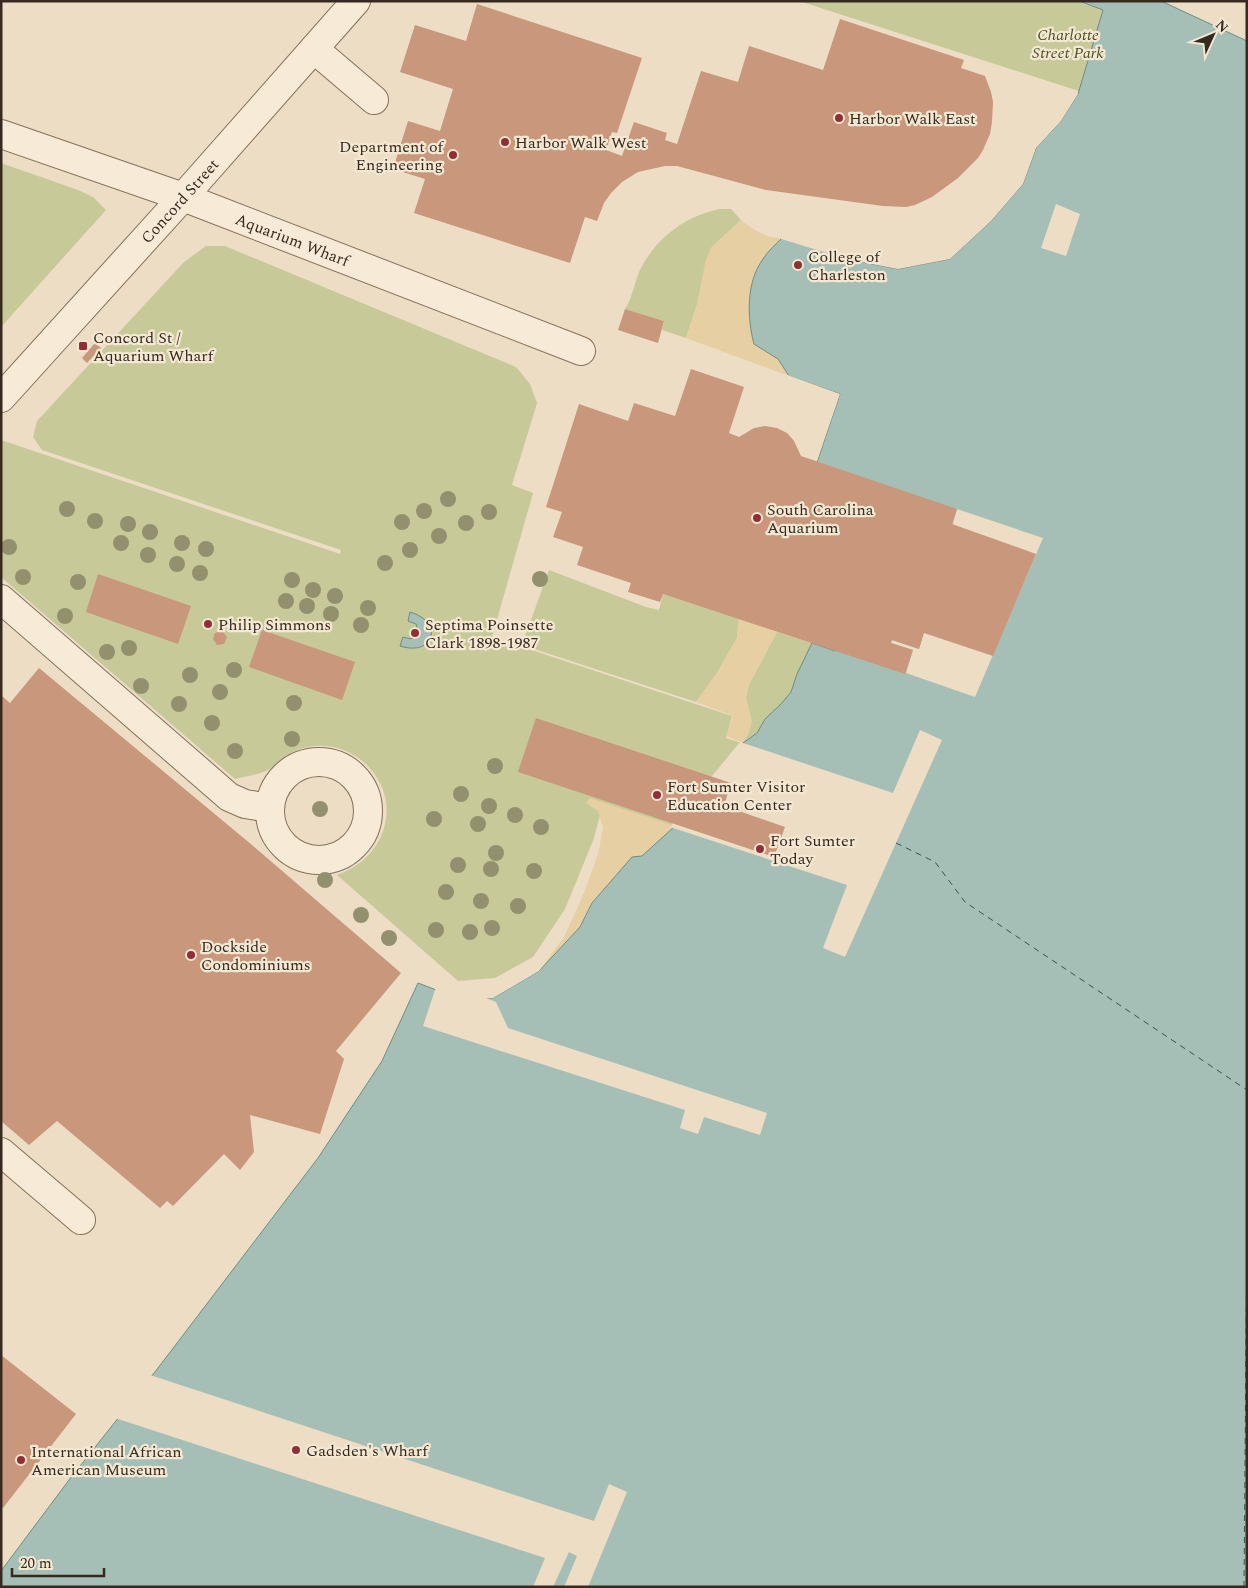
<svg xmlns="http://www.w3.org/2000/svg" width="1248" height="1588" font-family="Spectral,serif">
  <style>
    .green { fill: #c7c999 }
    .sand { fill: #e6d0a3 }
    .water { fill: #a6bfb6; stroke: #6d8d83 }
    .pier { fill: #ecddc4 }
    .lines { fill: none; stroke-linecap: round; stroke-linejoin: round }
    .ferry { stroke: #2f5550; stroke-width: 1; stroke-dasharray: 6 5; stroke-linecap: butt }
    .building { fill: #c8977c }
    .minor-casing { stroke: #856f5b; stroke-width: 30 }
    .minor { stroke: #f7ebd7; stroke-width: 28 }
    .tree { fill: #93916d }
    .poi-dot { fill: #912f36; stroke: #f4e8d3; stroke-width: 2 }
    .labels { text-anchor: middle; stroke-width: 4.5; stroke-linejoin: round; paint-order: stroke }
    .park-label { font-size: 16px; font-style: italic; fill: #4a5226; stroke: #f4e8d3 }
    .poi-label { font-size: 16px; fill: #36291f; stroke: #f4e8d3; text-anchor: start }
    .street-label { font-size: 16px; fill: #36291f; stroke: #f4e8d3 }
  </style>
  <rect width="100%" height="100%" fill="#ecddc4"/>
  <!-- green -->
  <path class="green" d="M799,1H1076L1109,12L1082,92Z
    M1,163L78,190L93,197L106,210L1,327Z
    M720,209H731L741,220L711,248L697,305L686,338L662,330L664,321L625,309C633,297 634,283 640,270C656,238 685,216 720,209Z
    M206,246H225L516,367L530,384L537,403L512,485L533,493L492,637L732,716L726,738L893,793L845,957L603,804L594,838L565,909L533,957L495,978L458,981L337,875C388,858 406,796 361,760C351,752 337,746 323,746C311,745 296,749 286,756C280,760 275,767 268,770C258,775 246,776 235,779L1,577V440L340,554L341,550L42,450L33,437L37,421L184,262Z
    M549,570L646,607L659,610L663,594L739,619L737,638L717,673L696,702L522,645Z
    M777,632L835,651L797,711L743,743L749,732L746,697L749,684Z"/>
  <!-- sand -->
  <path class="sand" d="M741,220C754,230 765,238 782,238C751,268 743,303 754,344L778,359L789,376L686,338L697,305L705,263L711,248Z
    M739,619L777,632L749,685L746,697L752,721L749,732L743,743L726,736L733,716L696,702L717,673L737,638Z
    M590,798L675,826L642,856L632,857L592,903L580,927L539,971L564,937L584,893L598,854L603,828L598,811L586,803Z"/>
  <!-- water -->
  <path class="water" d="M1079,1H1161L1247,41V1587H1V1571L69,1480L158,1368L318,1158L382,1061L418,983L452,996L493,998L539,971L580,927L592,903L632,857L642,856L675,826L743,743L757,733L765,719L781,704L791,692L797,674L812,643L835,651L811,480L840,394L789,376L778,359L754,344C747,318 746,282 763,259C768,251 775,245 782,238L846,259L898,269L950,259L991,221L1023,184L1036,148L1061,121L1078,94L1103,10Z
    M410,612C444,622 435,657 400,646L403,637C410,639 415,640 419,634L416,624L408,621Z"/>
  <!-- pier -->
  <path class="pier" d="M1077,90L1078,94L1061,121L1036,148L1023,184L991,221L950,259L898,269L846,259L778,238L782,236L847,256L898,266L949,256L989,220L1021,183L1034,147L1059,120Z
    M1056,204L1080,214L1066,256L1041,248Z
    M785,374L840,394L817,461H815L837,396L788,378Z
    M957,509L1043,538L975,697L906,673L913,650L891,643L892,640L919,649Z
    M920,730L942,740L845,957L823,948L847,885L670,827L740,742L893,793Z
    M553,952L539,971L493,998H486L496,1002L508,1028L767,1113L760,1135L704,1117L698,1134L680,1128L685,1110L423,1026L436,987L453,993L492,995L537,969Z
    M150,1375L594,1521L609,1484L627,1492L588,1587H564L577,1556L569,1552L553,1587H533L545,1558L115,1418Z"/>
  <g class="lines">
    <!-- ferry -->
    <path class="ferry" d="M896,843L935,862L965,902L1247,1090
      M1244,1587L1247,1222"/>
  </g>
  <!-- building -->
  <path class="building" d="M477,4L642,58L617,133L612,132L606,150L622,156L634,122L667,133L665,140L677,144L701,71L738,82L749,46L823,70L840,19L964,60L961,68L985,76L991,92L993,102L992,122L990,134L983,150L978,158L958,178L932,197L915,205L906,207L883,206L766,190L677,166H665L638,172L622,182L611,193L604,203L597,221L585,217L570,263L414,213L425,179L393,169L408,121L440,131L453,89L400,72L415,25L466,41Z
    M625,309L664,321L658,343L618,330Z
    M95,343L101,348L87,363L82,358Z
    M691,369L744,387L729,433L739,437L754,428L765,426L777,428L787,433L794,441L801,456L957,509L952,524L1036,554L993,656L924,633L919,649L892,640L891,643L913,650L905,674L663,594L660,602L628,592L631,583L577,565L583,547L553,537L562,512L546,507L579,404L628,421L634,403L675,416Z
    M98,574L191,606L178,644L86,612Z
    M262,630L355,662L342,700L249,667Z
    M222,631L227,637L224,644L217,645L213,639L215,633Z
    M39,668L252,845L401,973L336,1051L344,1059L320,1134L250,1115L254,1152L240,1170L224,1154L173,1206L167,1201L160,1208L57,1121L29,1145L1,1121V697L2,696L10,703Z
    M536,718L731,783L724,806L785,827L774,857L518,772Z
    M1,1355L76,1414L3,1508L1,1506Z"/>
  <g class="lines">
    <defs>
      <g id="minor">
        <path d="M314,49L374,100"/>
        <path id="s1" d="M1,134L183,197L581,351"/>
        <path id="s2" d="M1,398L183,197L356,1"/>
        <path d="M1,599L229,797L245,804L270,808"/>
        <circle cx="319" cy="811" r="49"/>
        <path d="M1,1152L81,1220"/>
      </g>
    </defs>
    <!-- minor casing -->
    <use href="#minor" class="minor-casing"/>
    <!-- minor -->
    <use href="#minor" class="minor"/>
  </g>
  <!-- trees -->
  <g class="tree">
    <circle cx="448" cy="499" r="8"/>
    <circle cx="67" cy="509" r="8"/>
    <circle cx="424" cy="511" r="8"/>
    <circle cx="489" cy="512" r="8"/>
    <circle cx="95" cy="521" r="8"/>
    <circle cx="402" cy="522" r="8"/>
    <circle cx="466" cy="523" r="8"/>
    <circle cx="128" cy="524" r="8"/>
    <circle cx="150" cy="532" r="8"/>
    <circle cx="439" cy="536" r="8"/>
    <circle cx="121" cy="543" r="8"/>
    <circle cx="182" cy="543" r="8"/>
    <circle cx="9" cy="547" r="8"/>
    <circle cx="206" cy="549" r="8"/>
    <circle cx="410" cy="550" r="8"/>
    <circle cx="148" cy="555" r="8"/>
    <circle cx="385" cy="563" r="8"/>
    <circle cx="177" cy="564" r="8"/>
    <circle cx="200" cy="573" r="8"/>
    <circle cx="23" cy="577" r="8"/>
    <circle cx="540" cy="579" r="8"/>
    <circle cx="292" cy="580" r="8"/>
    <circle cx="78" cy="582" r="8"/>
    <circle cx="313" cy="590" r="8"/>
    <circle cx="335" cy="596" r="8"/>
    <circle cx="286" cy="601" r="8"/>
    <circle cx="307" cy="606" r="8"/>
    <circle cx="368" cy="608" r="8"/>
    <circle cx="331" cy="614" r="8"/>
    <circle cx="65" cy="616" r="8"/>
    <circle cx="361" cy="625" r="8"/>
    <circle cx="129" cy="648" r="8"/>
    <circle cx="107" cy="652" r="8"/>
    <circle cx="234" cy="670" r="8"/>
    <circle cx="190" cy="675" r="8"/>
    <circle cx="141" cy="686" r="8"/>
    <circle cx="220" cy="692" r="8"/>
    <circle cx="294" cy="703" r="8"/>
    <circle cx="179" cy="704" r="8"/>
    <circle cx="212" cy="723" r="8"/>
    <circle cx="292" cy="739" r="8"/>
    <circle cx="235" cy="751" r="8"/>
    <circle cx="495" cy="766" r="8"/>
    <circle cx="461" cy="794" r="8"/>
    <circle cx="489" cy="806" r="8"/>
    <circle cx="320" cy="809" r="8"/>
    <circle cx="515" cy="815" r="8"/>
    <circle cx="434" cy="819" r="8"/>
    <circle cx="478" cy="824" r="8"/>
    <circle cx="541" cy="827" r="8"/>
    <circle cx="496" cy="853" r="8"/>
    <circle cx="458" cy="865" r="8"/>
    <circle cx="491" cy="869" r="8"/>
    <circle cx="534" cy="871" r="8"/>
    <circle cx="325" cy="880" r="8"/>
    <circle cx="446" cy="892" r="8"/>
    <circle cx="481" cy="901" r="8"/>
    <circle cx="518" cy="906" r="8"/>
    <circle cx="361" cy="915" r="8"/>
    <circle cx="492" cy="928" r="8"/>
    <circle cx="436" cy="930" r="8"/>
    <circle cx="470" cy="932" r="8"/>
    <circle cx="389" cy="938" r="8"/>
  </g>
  <!-- markers -->
  <g class="poi-dot">
    <circle cx="839" cy="118" r="5"/>
    <circle cx="505" cy="142" r="5"/>
    <circle cx="453" cy="155" r="5"/>
    <circle cx="798" cy="265" r="5"/>
    <rect x="78" y="341" width="10" height="10" rx="2.5"/>
    <circle cx="757" cy="518" r="5"/>
    <circle cx="208" cy="624" r="5"/>
    <circle cx="415" cy="633" r="5"/>
    <circle cx="657" cy="795" r="5"/>
    <circle cx="760" cy="849" r="5"/>
    <circle cx="191" cy="955" r="5"/>
    <circle cx="296" cy="1450" r="5"/>
    <circle cx="21" cy="1460" r="5"/>
  </g>
  <g class="labels">
    <!-- park labels -->
    <g class="park-label">
      <text x="1068" y="40">Charlotte<tspan x="1068" dy="18">Street Park</tspan></text>
    </g>
    <!-- poi labels -->
    <g class="poi-label">
      <text x="849" y="124">Harbor Walk East</text>
      <text x="515" y="148">Harbor Walk West</text>
      <text x="443" y="152" text-anchor="end">Department of<tspan x="443" dy="18">Engineering</tspan></text>
      <text x="808" y="262">College of<tspan x="808" dy="18">Charleston</tspan></text>
      <text x="93" y="343">Concord St /<tspan x="93" dy="18">Aquarium Wharf</tspan></text>
      <text x="767" y="515">South Carolina<tspan x="767" dy="18">Aquarium</tspan></text>
      <text x="218" y="630">Philip Simmons</text>
      <text x="425" y="630">Septima Poinsette<tspan x="425" dy="18">Clark 1898-1987</tspan></text>
      <text x="667" y="792">Fort Sumter Visitor<tspan x="667" dy="18">Education Center</tspan></text>
      <text x="770" y="846">Fort Sumter<tspan x="770" dy="18">Today</tspan></text>
      <text x="201" y="952">Dockside<tspan x="201" dy="18">Condominiums</tspan></text>
      <text x="306" y="1456">Gadsden's Wharf</text>
      <text x="31" y="1457">International African<tspan x="31" dy="18">American Museum</tspan></text>
    </g>
    <!-- street labels -->
    <g class="street-label">
      <text dy="6" stroke="none"><textPath href="#s2" startOffset="266">Concord Street</textPath></text>
      <text dy="6" stroke="none"><textPath href="#s1" startOffset="310">Aquarium Wharf</textPath></text>
    </g>
  </g>
  <!-- border -->
  <rect width="1248" height="1588" fill="none" stroke="#36291f" stroke-width="5"/>
  <!-- north arrow -->
  <g transform="translate(1213 35) rotate(46)" stroke="#f4e8d3" stroke-width="4" paint-order="stroke">
  <path d="M0-4L9 19L0 12L-9 19Z" fill="#36291f"/>
  <text y="-8" font-size="14" font-weight="bold" text-anchor="middle" fill="#36291f">N</text>
  </g>
  <!-- scale -->
  <path d="M12 1568v8h92v-8" fill="none" stroke="#36291f" stroke-width="2.5"/>
  <text x="20" y="1568" font-size="15" fill="#36291f" stroke="#f4e8d3" stroke-width="4" paint-order="stroke">20 m</text>
</svg>
